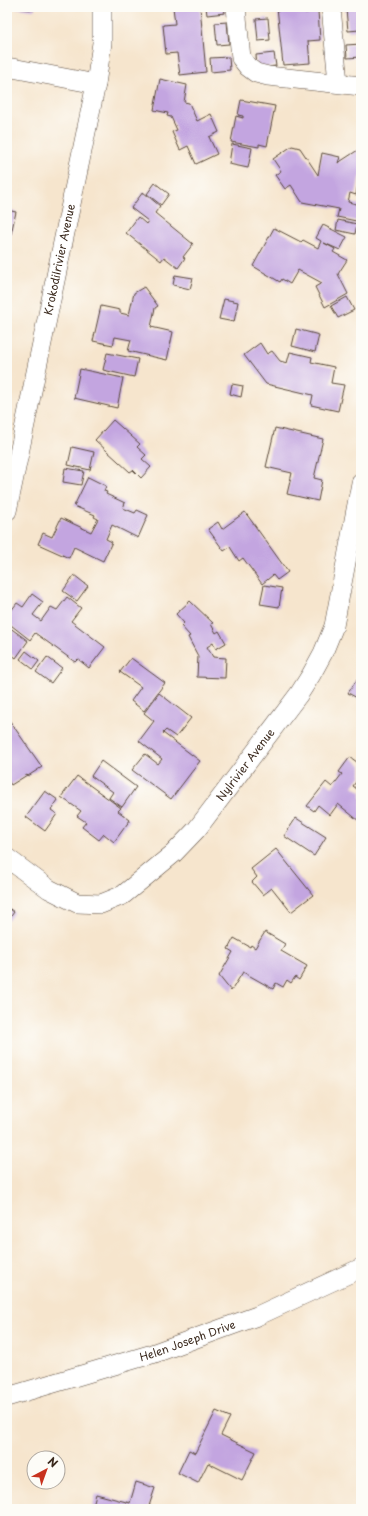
<svg xmlns="http://www.w3.org/2000/svg" width="368" height="1516" font-family="'Playpen Sans',sans-serif">
  <style>
    .building { fill: #c3a5e0 }
    .lines { fill: none; stroke-linecap: round; stroke-linejoin: round }
    .street-casing { stroke: #574638; stroke-width: 20 }
    .street { stroke: #fff; stroke-width: 19 }
    .labels { text-anchor: middle; stroke-width: 3.5; stroke-linejoin: round; paint-order: stroke }
    .street-label { font-size: 11px; fill: #3b2a1e; stroke: #fdfcf7 }
  </style>
  <rect width="100%" height="100%" fill="#fdfcf7"/>
  <filter id="ink" filterUnits="userSpaceOnUse"><feTurbulence type="fractalNoise" baseFrequency=".025" numOctaves="2"/><feDisplacementMap in="SourceGraphic" scale="8" xChannelSelector="R" yChannelSelector="G"/><feConvolveMatrix kernelMatrix="1 2 1 2 8 2 1 2 1" color-interpolation-filters="sRGB"/></filter>
  <filter id="wash" filterUnits="userSpaceOnUse"><feTurbulence type="fractalNoise" baseFrequency=".012" numOctaves="4" result="noise"/><feDisplacementMap in="SourceGraphic" scale="16" xChannelSelector="R" yChannelSelector="G"/><feGaussianBlur stdDeviation="0.9" result="paint"/><feColorMatrix in="noise" values="0 0 0 0 0 0 0 0 0 0 0 0 0 0 0 0 0 1.4 0 .05"/><feComposite in="paint" operator="in"/></filter>
  <g filter="url(#wash)">
    <rect width="100%" height="100%" fill="#f6e5cd"/>
    <g id="blocks">
      <!-- building -->
      <path class="building" d="M16,7H35L34,10L16,8Z
        M173,7H200L206,72L180,75L177,53L166,54L163,25L175,24Z
        M206,7H224L225,13L207,15Z
        M252,7H271V9L252,10Z
        M277,7H305V13L318,11L320,40L308,41L310,63L283,65Z
        M358,8L360,30L348,31L346,9Z
        M268,18L270,40L258,41L256,19Z
        M227,22L229,44L217,45L215,23Z
        M361,44V57L347,58L346,45Z
        M274,53L276,66L257,68L256,55Z
        M229,57L230,70L211,72L210,58Z
        M160,79L187,85L184,102L189,103L197,121L211,114L219,132L209,137L217,154L196,164L188,146L180,150L172,132L177,130L171,117L167,116L168,113L154,110Z
        M241,100L275,106L267,146L259,144V147L231,142L236,116L243,118V116L238,115Z
        M232,144L252,148L248,168L229,164Z
        M292,146L300,148L318,175L322,153L340,157L338,163L361,148V176L359,178L356,195L350,193L348,202L361,205V222L337,217L339,209L302,202L291,185L285,189L275,175L281,171L273,159Z
        M155,183L169,194L161,205L147,194Z
        M143,192L160,206L155,213L193,244L183,257L185,258L178,268L164,257L161,261L126,233L138,217L146,224L148,221L131,208Z
        M7,210L16,212L11,234L7,233Z
        M338,220L357,224L355,234L336,230Z
        M323,225L347,237L340,250L324,243L335,249L333,252L347,260L338,274L348,294L325,307L315,287L322,283L298,270L290,284L282,279L280,282L253,266L274,228L301,242L303,240L318,248L321,241L316,238Z
        M175,275L193,278L190,289L173,285Z
        M144,287L158,306L155,308L151,327L173,332L167,360L128,351L131,340L115,337L113,345L93,341L101,306L120,310V313L129,315L134,293Z
        M347,297L354,310L338,318L331,306Z
        M224,299L238,302L234,322L219,319Z
        M296,329L319,335L315,352L292,346Z
        M260,343L267,354L272,351L280,361L287,363L290,352L312,357L311,362L334,367L331,383L344,385L338,411L311,405L313,395L266,384L244,355Z
        M107,353L138,359L134,377L103,370Z
        M80,369L123,378L117,408L74,398Z
        M232,384L243,386L241,397L230,394Z
        M113,420L140,444L137,447L146,455L142,459L151,467L141,478L133,470L130,472L95,440Z
        M275,428L323,439L314,478L322,480L318,501L287,494L292,473L266,467Z
        M72,447L94,452L90,470L68,465Z
        M65,468L84,471L81,485L63,482Z
        M88,477L106,486L104,491L107,492L106,494L125,503L123,508L135,513L137,510L148,515L138,538L112,525L106,539L112,542L103,561L74,547L69,558L38,544L43,533L52,537L61,518L91,532L98,519L94,517L95,515L74,506Z
        M245,512L288,572L277,580L273,575L262,584L243,558L239,561L230,547L224,551L208,529L218,522L222,529Z
        M74,575L88,586L77,601L63,591Z
        M264,585L282,588L279,607L260,604Z
        M32,594L43,602L33,615L41,621L51,607L57,610L67,597L81,608L71,621L105,647L89,668L78,659L75,662L35,633L30,640L7,622V616L17,603L23,607Z
        M190,601L213,623L211,624L216,633L219,631L226,643L216,649L213,643L207,647L213,657L226,658L225,678L197,677L198,656L188,637L190,636L181,626L184,623L176,614Z
        M9,627L28,641L16,658L7,651V629Z
        M26,651L39,661L33,669L20,659Z
        M47,657L62,668L51,683L36,672Z
        M131,658L165,683L144,711L131,701L141,687L120,672Z
        M358,678L361,679V700L348,693Z
        M159,693L191,718L176,737L166,730L163,733L200,761L171,799L132,770L145,754L158,764L162,759L139,741L154,721L144,713Z
        M7,717L42,767L28,776L27,775L11,785L7,779Z
        M350,757L361,765V775L353,786L361,792V819L359,821L338,804L330,815L318,805L314,811L307,806L326,782L332,787L342,774L339,772Z
        M101,761L136,787L122,807L109,798L113,792L91,776Z
        M77,776L121,808L118,811L130,820L114,842L104,834L99,840L82,827L86,822L77,816L81,811L61,797Z
        M45,791L58,800L51,810L57,814L45,831L26,817Z
        M296,818L326,837L314,856L284,836Z
        M276,849L313,895L291,912L272,888L263,895L252,882L257,877L251,869Z
        M7,907L14,912L7,922Z
        M265,932L285,944L281,951L307,966L299,980L295,977L291,983L287,980L283,987L276,983L273,989L243,972L231,991L219,976L233,952L228,949L234,938L250,947L251,945L255,948Z
        M216,1411L230,1417L221,1435L256,1452L242,1480L208,1463L198,1483L178,1473L189,1450L195,1453Z
        M136,1482L155,1488L148,1509H92L96,1494L130,1503Z"/>
    </g>
  </g>
  <g filter="url(#ink)">
    <use href="#blocks" fill-opacity="0" stroke="#574638" stroke-width="1"/>
    <g class="lines">
      <defs>
        <g id="street">
          <path d="M236,7L241,58L248,67L256,73L268,76L361,86"/>
          <path d="M331,7L338,83"/>
          <path d="M7,67L96,84"/>
          <path id="s1" d="M7,511L96,84L102,43V7"/>
          <path id="s2" d="M7,858L49,889L77,903L101,904L123,895L174,853L197,829L299,694L311,675L323,653L334,626L361,483"/>
          <path id="s3" d="M7,1397L152,1354L257,1316L361,1268"/>
        </g>
      </defs>
      <!-- street casing -->
      <use href="#street" class="street-casing"/>
      <!-- street -->
      <use href="#street" class="street"/>
    </g>
  </g>
  <g class="labels">
    <!-- street labels -->
    <g class="street-label">
      <text dy="4" stroke="none"><textPath href="#s1" startOffset="257">Krokodilrivier Avenue</textPath></text>
      <text dy="4" stroke="none"><textPath href="#s2" startOffset="311">Nylrivier Avenue</textPath></text>
      <text dy="4" stroke="none"><textPath href="#s3" startOffset="189">Helen Joseph Drive</textPath></text>
    </g>
  </g>
  <!-- margin -->
  <rect width="368" height="1516" fill="none" stroke="#fdfcf7" stroke-width="24"/>
  <!-- north arrow -->
  <g transform="translate(46 1470) rotate(41)"><circle r="19" fill="#fdfcf7" stroke="#afa8a0"/>
  <path d="M0-3L7 15L0 10L-7 15Z" fill="#c8321e"/>
  <text y="-6" font-size="11" font-weight="bold" text-anchor="middle" fill="#3b2a1e">N</text>
  </g>
</svg>
